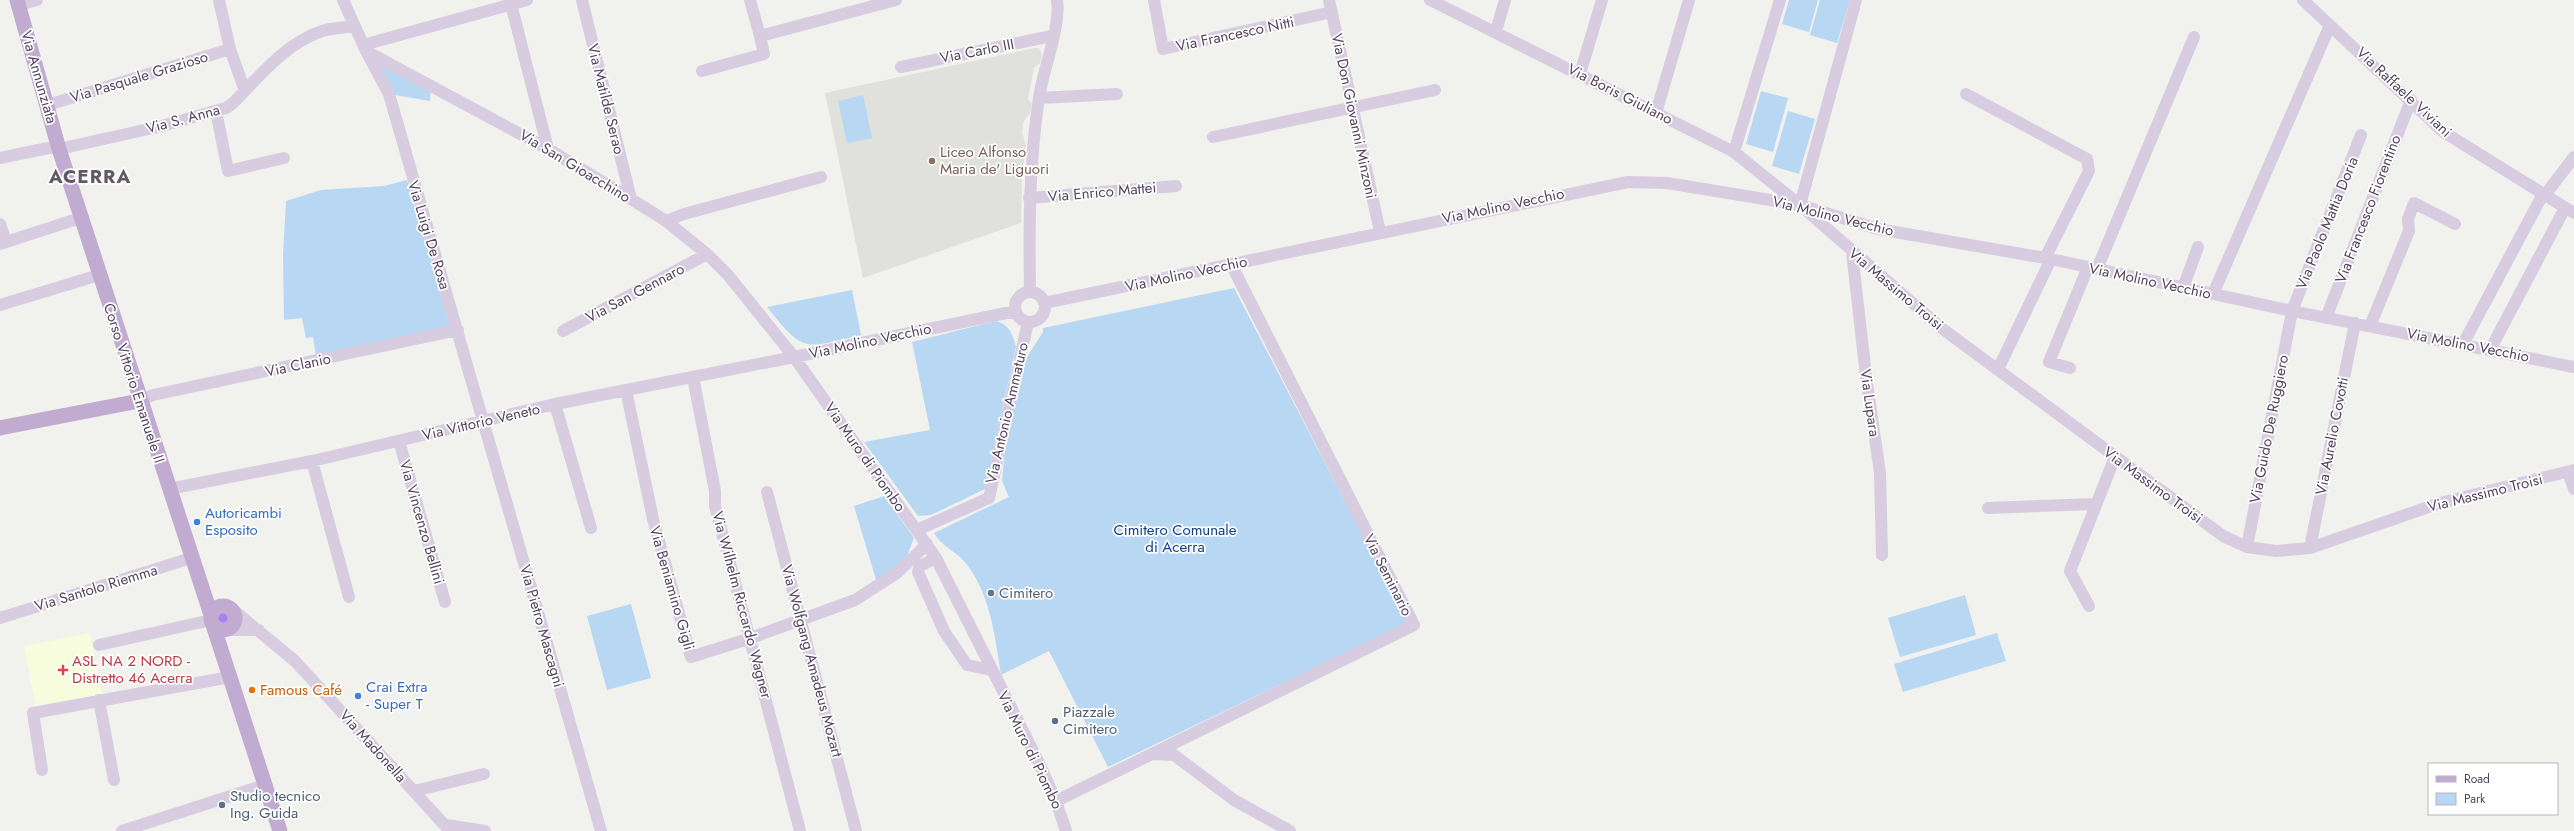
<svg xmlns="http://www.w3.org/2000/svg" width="2574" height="831" font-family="Jost,sans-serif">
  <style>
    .education { fill: #e0e0dd }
    .medical { fill: #f7fddc }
    .green { fill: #b8d7f3 }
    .water { fill: #a581f5 }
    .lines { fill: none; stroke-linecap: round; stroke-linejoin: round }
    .minor { stroke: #d7cce0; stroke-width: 12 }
    .major { stroke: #c1abd0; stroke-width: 15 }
    .education-dot { fill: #8d6e63; stroke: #fff; stroke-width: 1.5 }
    .shop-dot { fill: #3f7fe0; stroke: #fff; stroke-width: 1.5 }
    .worship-dot { fill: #6b7280; stroke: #fff; stroke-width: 1.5 }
    .health-dot { fill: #e0444e; stroke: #fff; stroke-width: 1.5 }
    .food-dot { fill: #e8710a; stroke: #fff; stroke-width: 1.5 }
    .service-dot { fill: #5c6f8a; stroke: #fff; stroke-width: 1.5 }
    .labels { text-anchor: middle; stroke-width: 3.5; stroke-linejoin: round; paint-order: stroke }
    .street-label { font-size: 15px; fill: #53455e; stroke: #fff }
    .education-label { font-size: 15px; fill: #785e54; stroke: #fff; text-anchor: start }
    .shop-label { font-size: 15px; fill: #366cbe; stroke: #fff; text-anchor: start }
    .park-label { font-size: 15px; fill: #0e3e87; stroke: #fff }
    .worship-label { font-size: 15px; fill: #5b616d; stroke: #fff; text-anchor: start }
    .health-label { font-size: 15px; fill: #be3a42; stroke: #fff; text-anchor: start }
    .food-label { font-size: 15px; fill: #c56008; stroke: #fff; text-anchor: start }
    .service-label { font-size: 15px; fill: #4e5e75; stroke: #fff; text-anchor: start }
    .district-label { font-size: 19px; font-weight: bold; letter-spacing: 1px; fill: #615a64; stroke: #fff }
  </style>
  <rect width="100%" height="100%" fill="#f1f1ee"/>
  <!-- education -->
  <path class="education" d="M1034,48H1039L1042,55L1040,63L1034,68L1028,99L1032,104L1030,113L1023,123L1022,132L1026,145L1022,176L1021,223L863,278L825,93Z"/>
  <!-- medical -->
  <path class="medical" d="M90,633L102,695L36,708L24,646Z"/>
  <!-- green -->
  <path class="green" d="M1789,0H1818L1809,32L1782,24Z
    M1820,0H1850L1837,43L1810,35Z
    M366,51L431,86L430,101L389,94Z
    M1761,91L1788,98L1773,152L1746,144Z
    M863,95L872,138L847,143L838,101Z
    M1788,111L1815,119L1799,174L1772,166Z
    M407,180L450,326L316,356L313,337L306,338L302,318L284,320L283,254L286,201L321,190L384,186Z
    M1234,288L1408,623L1108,767L1049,651L1001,675C995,636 990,590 963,560C953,550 941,545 934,533L1009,497L1002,481L1006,441L1027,357L1043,332V328Z
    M852,290L861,335C805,348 805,355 767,307Z
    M996,321C1010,325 1013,335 1016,347L985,489L931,515L918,516L864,442L930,430L912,342Z
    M884,496L914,538L907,556L877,583L854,506Z
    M1965,595L1976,635L1900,657L1888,618Z
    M631,604L651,678L607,690L587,616Z
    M1997,633L2006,661L1903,692L1894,664Z"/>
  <!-- water -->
  <path class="water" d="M216 617a7 7 0 1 1 14 0a7 7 0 1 1-14 0Z"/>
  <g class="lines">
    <!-- minor -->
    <path class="minor" d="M219,0L230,49L245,91
      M343,0L366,51L548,149L631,199L666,221L707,254L728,275L794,357L936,558L1039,763L1056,801L1066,831
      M582,0L631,199
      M750,0L760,36
      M1154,0L1163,49L1332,12
      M1329,0L1380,232
      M1430,0L1734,152L1800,205L1940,327L2223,536L2247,547L2276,551L2310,548L2440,503L2574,470
      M2303,0L2442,131L2574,213
      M511,4L548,149
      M19,5L37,0
      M1496,31L1505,0
      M363,45L527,0
      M366,51L389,94L601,831
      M901,67L1052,36
      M702,71L764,54L760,36L896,0
      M1580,74L1602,0
      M1966,94L2087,159L2089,171L2045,258
      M1039,98L1117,94
      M48,105L230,49
      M216,111L228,171L284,158
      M1656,113L1689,0
      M1213,137L1435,90
      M59,149L162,126L226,108L232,104C259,77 284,44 322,31C332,28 343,28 353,26
      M1734,152L1780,0
      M0,158L58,146
      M2545,195L2574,157
      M1029,198L1176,186
      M1800,205L1856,0
      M666,221L684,214L821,177
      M0,224L6,242
      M0,244L83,217
      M1852,252L1866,376L1880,473L1882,555
      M2097,269L2194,37
      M2183,288L2198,247
      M1030,292C1029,227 1029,163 1039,98C1043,69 1061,27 1057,0
      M1015 307a15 15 0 1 1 30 0a15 15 0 1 1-30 0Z
      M2213,294L2328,30
      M1044,303L1628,182L1667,183L1800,205L1878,229L2051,259L2292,311L2574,367
      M0,305L99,275
      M2326,318L2411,100
      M2370,326L2409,231L2408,219L2414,203L2455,224
      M563,331L707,254
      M2463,344L2543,194
      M2490,350L2565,208
      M2000,365L2051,259
      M2070,368L2049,362L2088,267
      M693,377L715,491V506L800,831
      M626,390L653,519L691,657L751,638L855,600L897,573L927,544
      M139,401L153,395L458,330
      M555,404L591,528
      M399,441L445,602
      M312,461L349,597
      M2568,472L2574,489
      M169,489L312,461L555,404L794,357L1016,311
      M767,492L856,831
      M1988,508L2095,504
      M917,530L989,498L1028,322
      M2247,547L2292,311L2361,135
      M2310,548L2355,323
      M936,558L920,566L918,572L944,631L967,665L991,670
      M2089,606L2070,571L2115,457
      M232,609L295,661L450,831
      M0,618L191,558
      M226,630H259
      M99,645L211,620
      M99,700L114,780
      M1152,754L1414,625L1231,264
      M42,770L33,713L230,677
      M414,791L484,774
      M1056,801L1152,754L1174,755L1234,800L1290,831
      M446,825L485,831
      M122,831L265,785"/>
    <!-- major -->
    <path class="major" d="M17,0L59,149L211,615
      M0,428L139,401
      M211 618a12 12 0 1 1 24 0a12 12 0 1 1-24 0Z
      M213,625L280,831"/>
  </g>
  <!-- markers -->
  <circle class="education-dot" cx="932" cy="161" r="4"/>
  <g class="shop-dot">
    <circle cx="197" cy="522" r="4"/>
    <circle cx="358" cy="696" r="4"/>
  </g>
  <circle class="worship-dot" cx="991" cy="593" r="4"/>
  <path class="health-dot" d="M61 664h4v4h4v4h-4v4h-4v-4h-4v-4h4z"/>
  <circle class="food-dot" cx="252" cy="690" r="4"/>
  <g class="service-dot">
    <circle cx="1055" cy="721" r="4"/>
    <circle cx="222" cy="805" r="4"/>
  </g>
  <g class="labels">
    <!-- street labels -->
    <g class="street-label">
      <text transform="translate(1235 34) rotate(-12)" y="5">Via Francesco Nitti</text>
      <text transform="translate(977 51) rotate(-11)" y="5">Via Carlo III</text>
      <text transform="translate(39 77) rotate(74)" y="5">Via Annunziata</text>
      <text transform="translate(139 77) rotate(-17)" y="5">Via Pasquale Grazioso</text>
      <text transform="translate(2404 92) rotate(43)" y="5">Via Raffaele Viviani</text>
      <text transform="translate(1620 94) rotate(27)" y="5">Via Boris Giuliano</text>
      <text transform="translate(606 99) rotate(76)" y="5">Via Matilde Serao</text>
      <text transform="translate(1354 116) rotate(78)" y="5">Via Don Giovanni Minzoni</text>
      <text transform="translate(183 119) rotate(-15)" y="5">Via S. Anna</text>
      <text transform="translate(575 166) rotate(31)" y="5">Via San Gioacchino</text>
      <text transform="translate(1102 192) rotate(-5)" y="5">Via Enrico Mattei</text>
      <text transform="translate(1503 206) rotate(-12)" y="5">Via Molino Vecchio</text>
      <text transform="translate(2368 209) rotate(-69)" y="5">Via Francesco Fiorentino</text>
      <text transform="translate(1833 216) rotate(14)" y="5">Via Molino Vecchio</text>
      <text transform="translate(2327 223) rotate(-68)" y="5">Via Paolo Mattia Doria</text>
      <text transform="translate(429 235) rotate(73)" y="5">Via Luigi De Rosa</text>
      <text transform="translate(1186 274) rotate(-12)" y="5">Via Molino Vecchio</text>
      <text transform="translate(2150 281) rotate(12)" y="5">Via Molino Vecchio</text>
      <text transform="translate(1896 289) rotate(40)" y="5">Via Massimo Troisi</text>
      <text transform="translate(635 293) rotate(-28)" y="5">Via San Gennaro</text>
      <text transform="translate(870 341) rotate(-12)" y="5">Via Molino Vecchio</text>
      <text transform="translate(2468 345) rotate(11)" y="5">Via Molino Vecchio</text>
      <text transform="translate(298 365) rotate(-12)" y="5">Via Clanio</text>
      <text transform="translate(134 383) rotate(72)" y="5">Corso Vittorio Emanuele II</text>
      <text transform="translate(1870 403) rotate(82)" y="5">Via Lupara</text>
      <text transform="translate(1007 413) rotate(-77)" y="5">Via Antonio Ammaturo</text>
      <text transform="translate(481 422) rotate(-13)" y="5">Via Vittorio Veneto</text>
      <text transform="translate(2269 429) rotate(-79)" y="5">Via Guido De Ruggiero</text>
      <text transform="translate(2332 436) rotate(-79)" y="5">Via Aurelio Covotti</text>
      <text transform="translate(865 457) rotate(55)" y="5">Via Muro di Piombo</text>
      <text transform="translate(2153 485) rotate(36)" y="5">Via Massimo Troisi</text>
      <text transform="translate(2485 493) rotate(-14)" y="5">Via Massimo Troisi</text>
      <text transform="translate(422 522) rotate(74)" y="5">Via Vincenzo Bellini</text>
      <text transform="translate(1388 575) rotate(63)" y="5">Via Seminario</text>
      <text transform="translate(96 588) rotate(-17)" y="5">Via Santolo Riemma</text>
      <text transform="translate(672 588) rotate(74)" y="5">Via Beniamino Gigli</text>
      <text transform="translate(742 605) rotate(75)" y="5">Via Wilhelm Riccardo Wagner</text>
      <text transform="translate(542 626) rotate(74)" y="5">Via Pietro Mascagni</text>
      <text transform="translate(812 661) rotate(75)" y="5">Via Wolfgang Amadeus Mozart</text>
      <text transform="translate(373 746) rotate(48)" y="5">Via Madonella</text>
      <text transform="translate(1030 750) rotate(64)" y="5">Via Muro di Piombo</text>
    </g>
    <!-- education labels -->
    <g class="education-label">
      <text x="940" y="157">Liceo Alfonso<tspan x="940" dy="17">Maria de' Liguori</tspan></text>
    </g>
    <!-- shop labels -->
    <g class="shop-label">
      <text x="205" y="518">Autoricambi<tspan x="205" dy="17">Esposito</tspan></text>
      <text x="366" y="692">Crai Extra<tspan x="366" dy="17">- Super T</tspan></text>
    </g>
    <!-- park labels -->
    <g class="park-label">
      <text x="1175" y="535">Cimitero Comunale<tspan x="1175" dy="17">di Acerra</tspan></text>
    </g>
    <!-- worship labels -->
    <g class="worship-label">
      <text x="999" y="598">Cimitero</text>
    </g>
    <!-- health labels -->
    <g class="health-label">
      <text x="72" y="666">ASL NA 2 NORD -<tspan x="72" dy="17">Distretto 46 Acerra</tspan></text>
    </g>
    <!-- food labels -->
    <g class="food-label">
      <text x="260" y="695">Famous Café</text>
    </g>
    <!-- service labels -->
    <g class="service-label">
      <text x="1063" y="717">Piazzale<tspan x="1063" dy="17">Cimitero</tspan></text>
      <text x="230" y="801">Studio tecnico<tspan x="230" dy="17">Ing. Guida</tspan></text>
    </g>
    <!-- district labels -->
    <g class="district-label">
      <text x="90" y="183">ACERRA</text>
    </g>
  </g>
  <!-- legend -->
  <rect x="2428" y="763" width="130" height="52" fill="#ffffff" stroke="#bab5bf"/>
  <rect x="2436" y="776" width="20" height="6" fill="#c1abd0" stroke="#bab5bf"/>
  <text x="2464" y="783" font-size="12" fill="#53455e">Road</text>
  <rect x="2436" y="793" width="20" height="12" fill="#b8d7f3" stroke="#bab5bf"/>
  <text x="2464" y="803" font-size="12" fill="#53455e">Park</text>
</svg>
